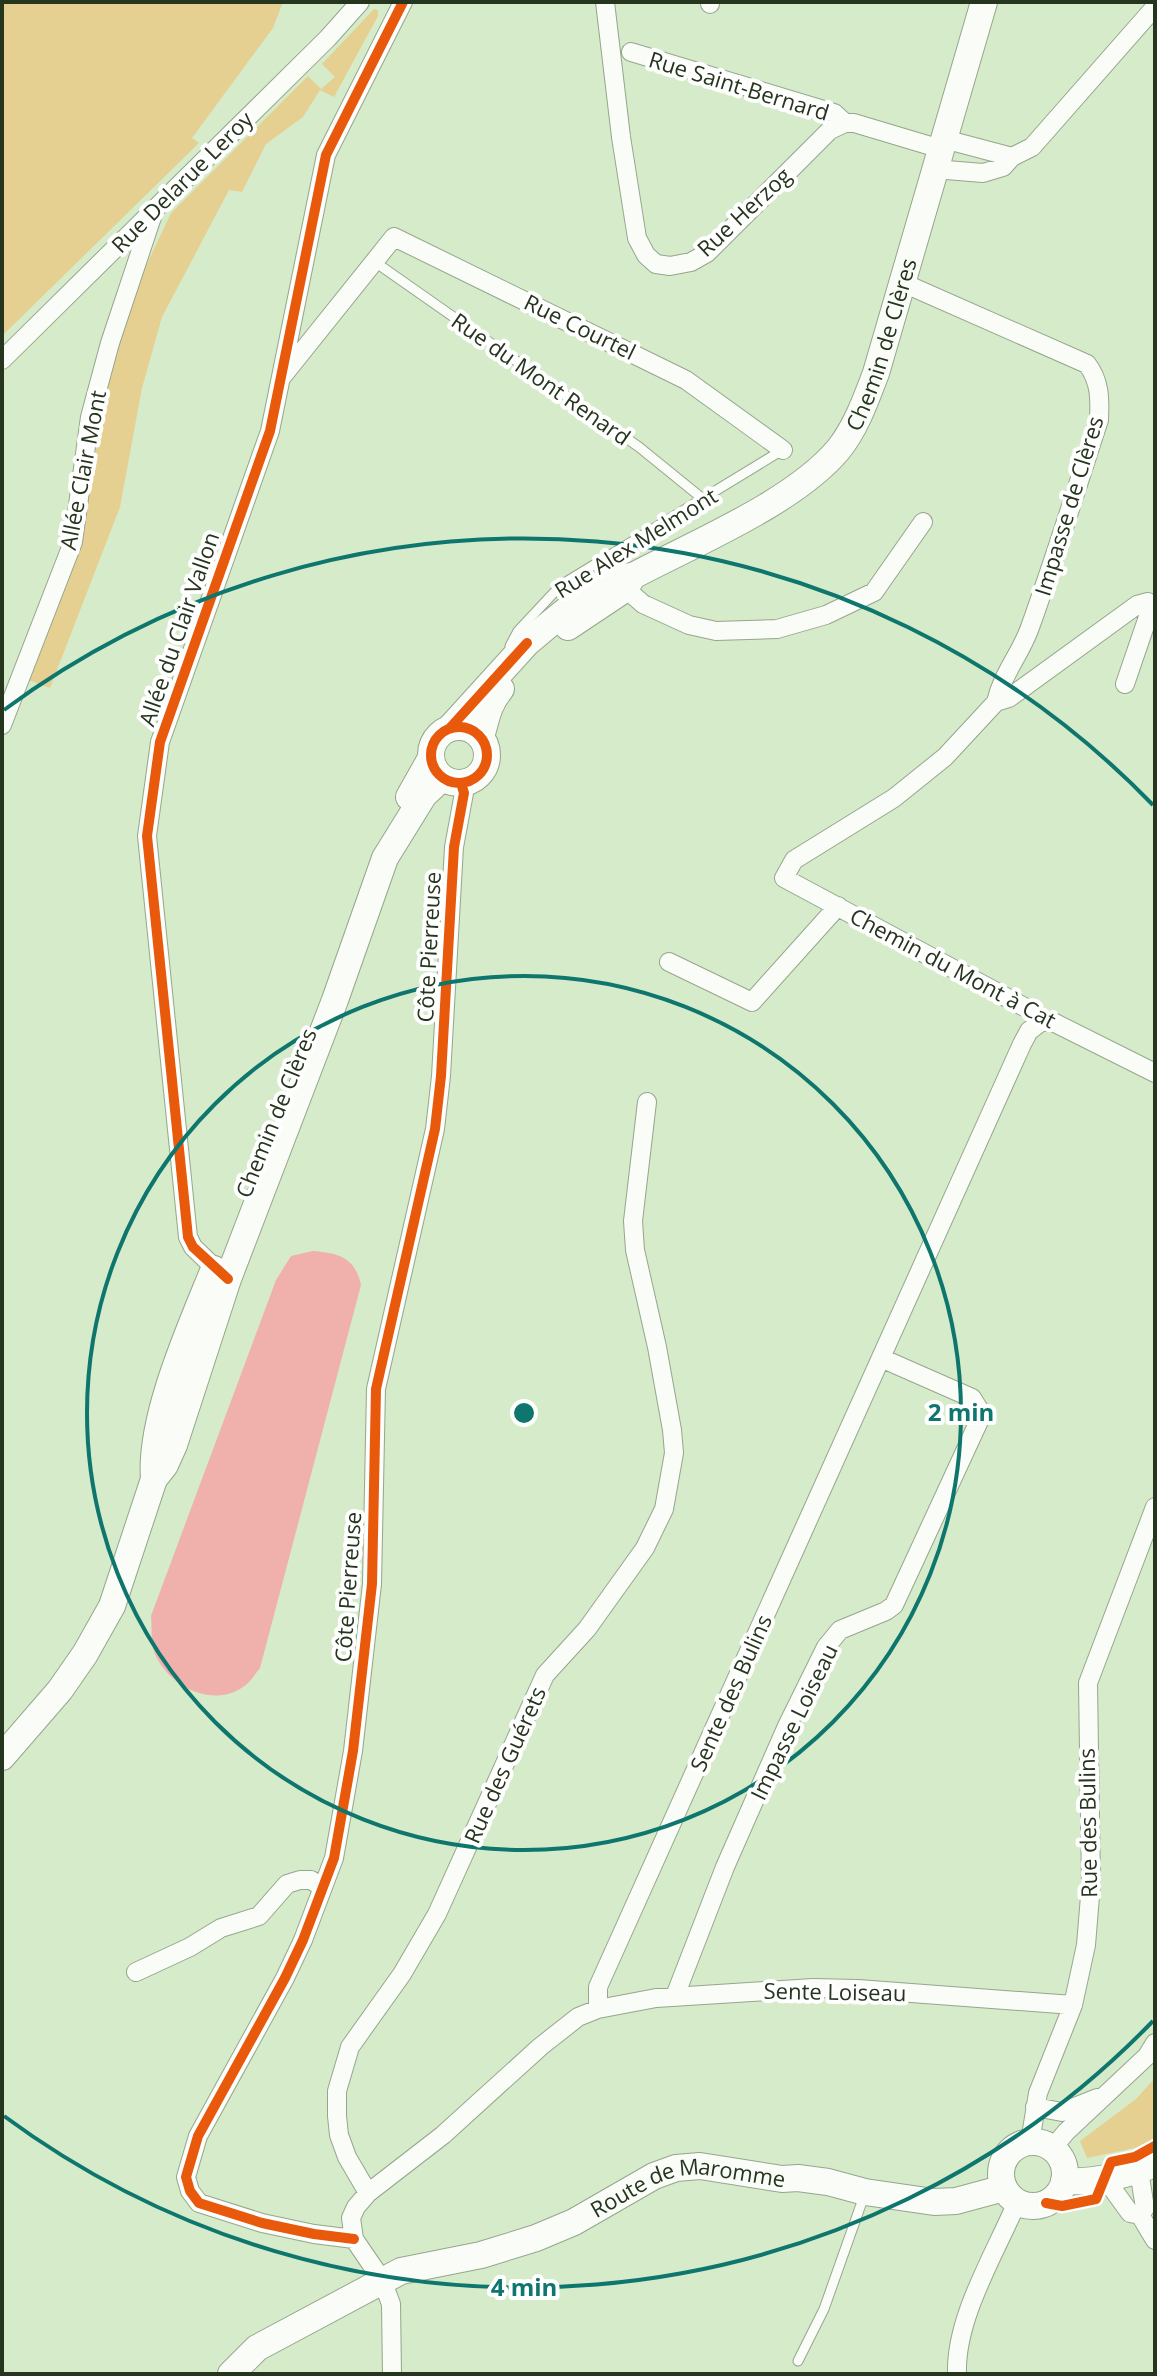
<svg xmlns="http://www.w3.org/2000/svg" width="1157" height="2376" font-family="'Open Sans',sans-serif">
  <style>
    .green { fill: #e5d092 }
    .water { fill: #f0b0ac }
    .lines { fill: none; stroke-linecap: round; stroke-linejoin: round }
    .lane-casing { stroke: #96a68d; stroke-width: 11 }
    .street-casing { stroke: #96a68d; stroke-width: 20 }
    .secondary-casing { stroke: #96a68d; stroke-width: 28 }
    .lane { stroke: #f9fcf7; stroke-width: 9 }
    .street { stroke: #f9fcf7; stroke-width: 18 }
    .secondary { stroke: #f9fcf7; stroke-width: 26 }
    .cycleway-casing { stroke: #fff; stroke-width: 15 }
    .cycleway { stroke: #e8590c; stroke-width: 10 }
    .ring { fill: none; stroke: #0f766e; stroke-width: 4 }
    .labels { text-anchor: middle; stroke-width: 8; stroke-linejoin: round; paint-order: stroke }
    .street-label { font-size: 22px; fill: #26351e; stroke: #fff }
    .centre { fill: #0f766e; stroke: #fff; stroke-width: 4 }
    .ring-label { font-size: 24px; text-anchor: middle; font-weight: bold; fill: #0f766e; stroke: #fff; stroke-width: 8; stroke-linejoin: round; paint-order: stroke }
  </style>
  <rect width="100%" height="100%" fill="#d5ebca"/>
  <!-- green -->
  <path class="green" d="M2,2H283L273,28L192,138L199,143L2,336Z
    M374,9L378,10V16L334,97L320,90L303,117L266,144L242,192L229,190L162,317L142,388L120,507L50,688L28,680L82,528L114,349L128,304L171,213L308,76L321,89L335,77L322,64Z
    M1155,2078V2140L1144,2146L1087,2158L1080,2141L1136,2099Z"/>
  <!-- water -->
  <path class="water" d="M313,1251C338,1253 355,1257 361,1285L260,1668C255,1674 250,1683 243,1687C210,1710 163,1683 153,1648C151,1638 152,1626 151,1616L276,1280L291,1256Z"/>
  <g class="lines">
    <defs>
      <path id="lane" d="M375,262L639,447L703,499
        M510,646L518,631L561,585L784,449
        M798,2361L824,2309L864,2196"/>
      <path id="street" d="M605,2L621,137L637,238L646,255L656,264L670,266L691,262L707,253L830,130L845,123H854L941,149
        M710,4V2
        M631,52L834,113L845,123
        M944,139L1012,157
        M934,169L983,173L1003,167L1012,157L1032,147L1155,7
        M901,282L1087,364C1100,381 1100,398 1099,420C1076,490 1054,561 1029,630C1019,656 1002,675 996,702
        M2,360L328,38L360,2
        M281,378L394,237L686,380L783,450
        M619,583L643,604L689,625L716,631L777,629L826,615L874,592L923,522
        M1125,684L1150,611L1148,602L1137,605L1009,698L996,702L945,757L894,798L794,860L784,878L1030,1010L1042,1021L1055,1023L1155,1073
        M2,725L73,542L90,417L110,343L154,211
        M669,962L752,1002L838,906
        M222,1275L193,1247L188,1237L147,836L160,742L270,431L326,155L403,2
        M136,1972L190,1947L221,1928L259,1916L287,1884L300,1880H311L322,1887
        M675,1996L725,1867L787,1726L826,1647L840,1630L886,1611L894,1605L979,1421L980,1411L972,1398L881,1358
        M598,2009V1987L1022,1044L1029,1031L1042,1021
        M1035,2107L1062,2112L1097,2098
        M1030,2142L1038,2093L1073,2005L1086,1945L1091,1884L1088,1683L1155,1507
        M1052,2149L1066,2132L1147,2056L1155,2043
        M1139,2171L1145,2208L1140,2215
        M1104,2177L1130,2213L1140,2215L1155,2240
        M368,2193L347,2157L339,2135L337,2116V2091L350,2047L402,1974L437,1914L545,1675L587,1629L645,1548L664,1509L674,1453L672,1430L657,1347L635,1250L633,1221L647,1102
        M354,2239L314,2234L262,2223L199,2203L190,2191L186,2177L198,2136L285,1978L303,1940L334,1858L353,1751L372,1584L376,1389L435,1129L441,1076L454,847L464,793L461,783
        M392,2374L391,2304L382,2280L354,2239L351,2218L356,2207L368,2193L443,2135L540,2047L578,2017L598,2009L656,1998L813,1988L858,1989L1073,2005
        M957,2374C955,2318 995,2254 1017,2202"/>
      <g id="secondary">
        <path d="M568,627L625,589L633,576"/>
        <circle cx="459" cy="755" r="28"/>
        <path id="s1" d="M450,728L527,643L552,622L594,588L613,578L633,576C695,543 793,503 838,450C856,428 866,399 876,373L984,2"/>
        <path d="M481,737C486,720 488,704 501,689"/>
        <path d="M409,797L431,758"/>
        <path d="M154,1479C149,1418 191,1326 214,1269"/>
        <path d="M2,1757L60,1690L85,1654L112,1606L154,1479L165,1465L174,1445L228,1279L335,1000L385,858L424,795L442,778"/>
        <circle cx="1033" cy="2174" r="32"/>
        <path d="M1064,2181C1093,2183 1128,2175 1155,2164"/>
        <path id="s2" d="M231,2374L257,2348L401,2271L481,2255L536,2238L574,2222L654,2176L676,2168L700,2166L782,2179L798,2178L828,2182L865,2192L934,2202L956,2201L1004,2188"/>
      </g>
    </defs>
    <!-- lane casing -->
    <use href="#lane" class="lane-casing"/>
    <!-- street casing -->
    <use href="#street" class="street-casing"/>
    <!-- secondary casing -->
    <use href="#secondary" class="secondary-casing"/>
    <!-- lane -->
    <use href="#lane" class="lane"/>
    <!-- street -->
    <use href="#street" class="street"/>
    <!-- secondary -->
    <use href="#secondary" class="secondary"/>
    <defs>
      <path id="cycleway" d="M431 755a28 28 0 1 1 56 0a28 28 0 1 1-56 0Z
        M450,728L527,643
        M228,1279L193,1247L188,1237L147,836L160,742L270,431L326,155L403,2
        M1046,2203L1062,2206L1096,2199L1111,2162L1135,2157L1155,2146
        M354,2239L314,2234L262,2223L199,2203L190,2191L186,2177L198,2136L285,1978L303,1940L334,1858L353,1751L372,1584L376,1389L435,1129L441,1076L454,847L464,793L461,783"/>
    </defs>
    <!-- cycleway casing -->
    <use href="#cycleway" class="cycleway-casing"/>
    <!-- cycleway -->
    <use href="#cycleway" class="cycleway"/>
  </g>
  <!-- distance rings -->
  <g class="ring">
    <circle cx="524" cy="1413" r="437"/>
    <path d="M1153 2021A875 875 0 0 1 4 2116M4 710A875 875 0 0 1 1153 805"/>
  </g>
  <g class="labels">
    <!-- street labels -->
    <g class="street-label">
      <text transform="translate(739 86) rotate(17)" y="8">Rue Saint-Bernard</text>
      <text transform="translate(182 182) rotate(-45)" y="8">Rue Delarue Leroy</text>
      <text transform="translate(744 212) rotate(-43)" y="8">Rue Herzog</text>
      <text transform="translate(580 327) rotate(26)" y="8">Rue Courtel</text>
      <text dy="8" stroke="none"><textPath href="#s1" startOffset="600">Chemin de Clères</textPath></text>
      <text transform="translate(541 379) rotate(35)" y="8">Rue du Mont Renard</text>
      <text transform="translate(83 470) rotate(-79)" y="8">Allée Clair Mont</text>
      <text transform="translate(1069 506) rotate(-73)" y="8">Impasse de Clères</text>
      <text transform="translate(636 543) rotate(-32)" y="8">Rue Alex Melmont</text>
      <text transform="translate(179 629) rotate(-71)" y="8">Allée du Clair Vallon</text>
      <text transform="translate(429 947) rotate(-87)" y="8">Côte Pierreuse</text>
      <text transform="translate(953 968) rotate(28)" y="8">Chemin du Mont à Cat</text>
      <text transform="translate(276 1113) rotate(-68)" y="8">Chemin de Clères</text>
      <text transform="translate(348 1587) rotate(-86)" y="8">Côte Pierreuse</text>
      <text transform="translate(731 1693) rotate(-66)" y="8">Sente des Bulins</text>
      <text transform="translate(794 1722) rotate(-64)" y="8">Impasse Loiseau</text>
      <text transform="translate(505 1765) rotate(-66)" y="8">Rue des Guérets</text>
      <text transform="translate(1088 1823) rotate(-91)" y="8">Rue des Bulins</text>
      <text transform="translate(835 1992) rotate(1)" y="8">Sente Loiseau</text>
      <text dy="8" stroke="none"><textPath href="#s2" startOffset="504">Route de Maromme</textPath></text>
    </g>
  </g>
  <circle cx="524" cy="1413" r="12" class="centre"/>
  <g class="ring-label">
    <text x="961" y="1421">2 min</text>
    <text x="524" y="2296">4 min</text>
  </g>
  <!-- border -->
  <rect width="1157" height="2376" fill="none" stroke="#26351e" stroke-width="8"/>
</svg>
